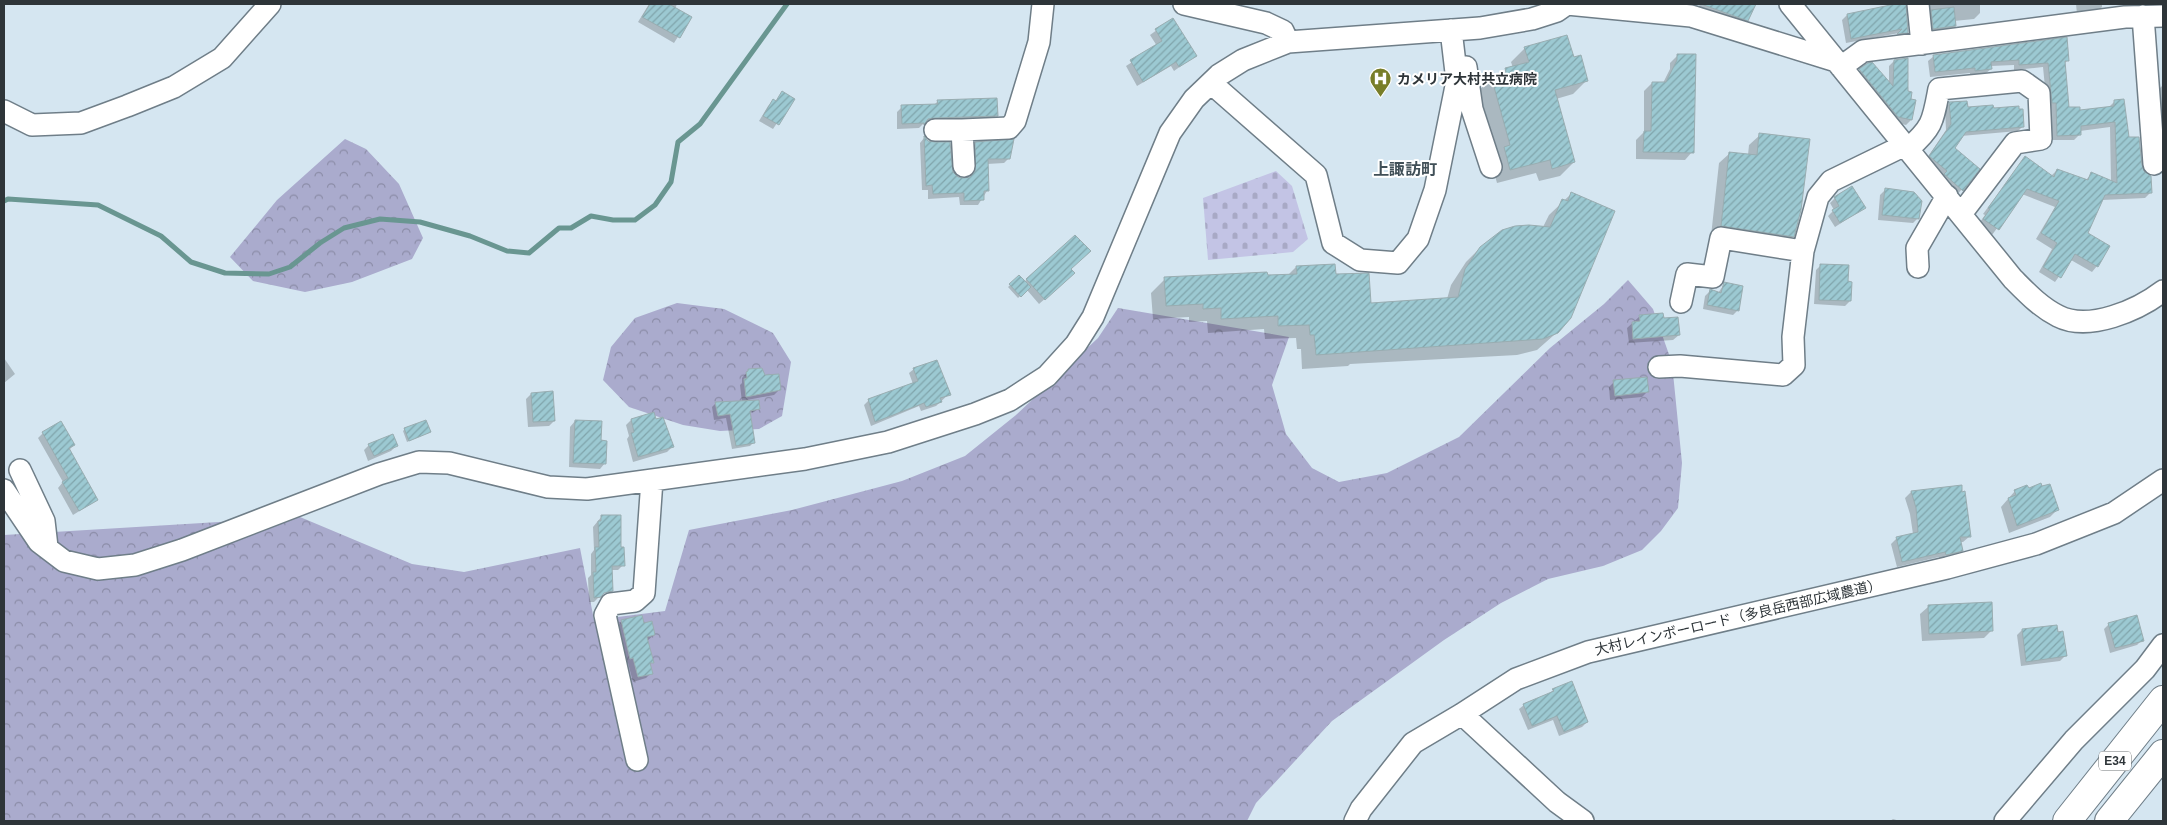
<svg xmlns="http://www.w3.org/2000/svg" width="2167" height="825" font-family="Helvetica,'Noto Sans JP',sans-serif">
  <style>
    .forest { fill: url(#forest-crowns) }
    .cemetery { fill: url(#cemetery-stones) }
    .shadow { fill: #0003; fill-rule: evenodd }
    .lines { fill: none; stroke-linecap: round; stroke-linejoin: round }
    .stream { stroke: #699691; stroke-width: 5 }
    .building { fill: url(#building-hatch); stroke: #99adb1 }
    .minor-casing { stroke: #6f7e88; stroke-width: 24 }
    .highway-casing { stroke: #6f7e88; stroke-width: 30 }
    .minor { stroke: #fff; stroke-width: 21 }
    .highway { stroke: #fff; stroke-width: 28 }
    .labels { text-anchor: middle; stroke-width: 4; stroke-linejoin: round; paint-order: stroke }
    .shield { fill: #fff; stroke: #6d7274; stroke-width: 1 }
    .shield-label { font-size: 12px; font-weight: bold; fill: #2e3539 }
    .poi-label { font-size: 14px; font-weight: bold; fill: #2e3539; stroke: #fff; text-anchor: start }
    .street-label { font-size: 14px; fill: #2e3539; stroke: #fff }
    .quarter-label { font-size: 16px; font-weight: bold; fill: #404f57; stroke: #fff }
  </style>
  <defs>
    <pattern id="forest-crowns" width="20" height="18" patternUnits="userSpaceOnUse" patternTransform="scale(1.25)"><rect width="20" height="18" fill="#aaabcd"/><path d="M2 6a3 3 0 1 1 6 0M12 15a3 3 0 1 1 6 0" fill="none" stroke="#8b8ca7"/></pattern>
    <pattern id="cemetery-stones" width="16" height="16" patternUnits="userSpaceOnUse" patternTransform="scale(1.25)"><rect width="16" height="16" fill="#c3c4e5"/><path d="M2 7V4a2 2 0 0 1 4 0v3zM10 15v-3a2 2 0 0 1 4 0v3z" fill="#a8a9c5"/></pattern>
    <pattern id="building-hatch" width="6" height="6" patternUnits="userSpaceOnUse" patternTransform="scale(1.25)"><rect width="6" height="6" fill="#9cc9d2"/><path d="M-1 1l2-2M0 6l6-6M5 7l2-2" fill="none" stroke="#80a4ab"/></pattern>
  </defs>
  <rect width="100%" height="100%" fill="#d5e6f1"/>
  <!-- forest -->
  <path class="forest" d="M345,139L366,149L399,184L423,238L412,259L352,282L305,292L253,281L230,257L277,200Z
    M1628,280L1653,309L1672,363L1682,463L1678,508L1661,531L1642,550L1603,566L1548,579L1501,603L1444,640L1332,721L1256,803L1247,821H4V535L300,517L412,564L464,572L580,548L594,620L665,611L689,530L792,510L902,481L965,456L1016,415L1098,338L1118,308L1289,337L1272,385L1286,434L1312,468L1339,482L1387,473L1459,437L1550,348L1604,304Z
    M677,303L724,309L773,333L791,362L782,416L759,429L720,431L683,425L629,407L603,380L611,347L635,318Z"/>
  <!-- cemetery -->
  <path class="cemetery" d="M1276,171L1292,186L1308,239L1293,252L1208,260L1203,198Z"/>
  <!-- shadow -->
  <path class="shadow" d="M649,4H677L675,9L690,18L674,43L638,22Z
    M1700,4H1753L1754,5L1747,20L1742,25L1697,11Z
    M1905,4L1907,32L1902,37L1895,38L1899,33L1846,43L1842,20L1847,15Z
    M1923,4H1980V13L1974,19L1954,21L1955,26L1949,32L1927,35Z
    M2076,4H2102V7L2097,12L2077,14Z
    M1172,19L1195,56L1174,71L1171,66L1137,86L1126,66L1157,46L1150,35Z
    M1525,48L1573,58L1587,80L1573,94L1556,99L1574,162L1560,176L1539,181L1536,173L1497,183L1491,162L1497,157L1478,91L1492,78L1513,68L1511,62Z
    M1678,55L1692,152L1685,160L1636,159V140L1644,132V91L1652,83H1663L1670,69V63Z
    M1934,56L2068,60L2064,64L2068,108L2079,112L2109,107L2114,102L2151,192L2145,198L2102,200L2087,234L2097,266L2092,272L2071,260L2055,282L2039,272L2052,249L2036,239L2055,207L2022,194L1992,235L1978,225L1985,215L1983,214L2025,158L2051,176L2057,170L2086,180L2092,173L2111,182L2110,127L2080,131V134L2074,140H2052L2051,108H2047L2043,67L2014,70V65L1991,66V69L1985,74L1970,76V73L1930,77L1928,61Z
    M1894,61L1909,100L1915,101L1911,120L1906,125L1893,122L1855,75L1868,64L1889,83V66Z
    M2163,85V133L2156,134L2157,91Z
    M783,93L793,99L773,129L759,121L768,106L773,101L775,102Z
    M938,101L996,115L991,121L929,122L923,124L919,128L897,129V112L902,107L934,105Z
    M1950,103L1967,108L1993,109L2023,126L2018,131L1961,136L1954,148L1978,169L1957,195L1925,161L1946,130L1945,108Z
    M1760,135L1793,236L1782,247L1711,236L1719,163L1730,153L1748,155L1749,145Z
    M924,138L952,173L957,178L964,180L971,178V148L976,143L1009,158L1004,163L987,164V191L978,205H960L959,197L928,199V190H922L920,143Z
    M1885,190L1918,218L1913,223L1878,220L1880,195Z
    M1572,193L1562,328L1537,350L1517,355L1350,364L1348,366L1302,369L1301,349H1297L1296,338L1265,339L1264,329L1208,333L1207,321L1189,322V317L1153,319L1151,293L1165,279L1288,275L1296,267L1334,275L1370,304L1447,299L1451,285L1466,262L1480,248L1543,227L1549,215Z
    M1835,198L1864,208L1835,227L1828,216L1834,210L1830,203Z
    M1075,236L1069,278L1039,304L1027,290L1018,298L1008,287L1019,277L1024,282Z
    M1821,265L1847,283L1850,301L1845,306L1814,304L1816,270Z
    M1725,283L1738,310L1733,315L1703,309L1705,296L1710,291L1718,293Z
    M1640,316L1663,319L1679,335L1673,340L1629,343L1627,328Z
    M4,358L15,374L4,383Z
    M914,369L949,394L936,406L921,411L919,406L871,426L864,405L869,400L913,384L909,373Z
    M748,371L764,372V376L779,390L774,395L747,400L759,408L754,412L749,413L754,442L750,446L732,449L726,418L714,420L712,407L716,403L742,402L740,385L742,383V378Z
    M1614,382L1647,392L1642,397L1610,400L1609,387Z
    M531,394L554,421L549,426L528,427L526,399Z
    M631,420H655L672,447L667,452L633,462L627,439L629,436L626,425Z
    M575,421L600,442L605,463L600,469L569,467L570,427Z
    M405,429L430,432L407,442L403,431Z
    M43,433L74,445L69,450L97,500L73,515L58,488L63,482L38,438Z
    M369,445L396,446L391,451L368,461L364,450Z
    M1961,486L1969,537L1963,542H1960L1962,550L1956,556L1940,561L1939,557L1897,567L1891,544L1897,538L1913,534L1910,514L1905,498L1911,492Z
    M2015,491L2058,509L2050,517L2009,533L2001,507Z
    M602,516L620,548L623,565L618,570H611L612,591L606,596L598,598L594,602H589L588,578L591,575V554L594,550L593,527ZM608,591V594L599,596L598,594Z
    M1928,607L1992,630L1984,638L1922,641L1920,614Z
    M641,617L643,624L654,635L647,641L652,662L649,665L651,673L646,678L633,682L628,663H625L616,627L621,622Z
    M2109,624L2142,640L2137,645L2110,653L2104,629Z
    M2022,630L2057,633L2065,656L2060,661L2021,666L2017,635Z
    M1553,690L1587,722L1582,727L1559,736L1553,720L1528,730L1519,709L1524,705L1548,695Z
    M1893,819L1900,821H1890Z"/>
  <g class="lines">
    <!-- stream -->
    <path class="stream" d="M4,201L8,199L98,205L161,236L191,262L225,273L269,274L290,267L320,243L344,228L380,219L420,222L470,236L507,251L529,253L559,228H571L591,216L613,220H635L655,205L671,182L678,142L700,124L787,4"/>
  </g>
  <!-- building -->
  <path class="building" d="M650,4H669L692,17L680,38L642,17Z
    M1701,4H1756L1748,21Z
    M1895,4H1906L1908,33L1897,34L1902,29L1851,39L1847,14Z
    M1954,7L1956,26L1933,29L1931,10Z
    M1173,18L1197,56L1179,67L1176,62L1143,82L1130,60L1162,41L1155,29Z
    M1567,35L1574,57L1581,55L1588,81L1555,90L1575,162L1552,169L1550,160L1510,170L1504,147L1510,145L1491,76L1506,72L1505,68L1529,62L1524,47Z
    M2067,37L2069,61H2065L2069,107H2080V110L2114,106V100L2124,99L2129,137H2139L2142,165L2144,171L2151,176L2152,193L2105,195L2088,233L2110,246L2098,267L2075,254L2061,278L2043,267L2057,243L2041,233L2059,201L2027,189L1999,230L1983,219L1990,209L1988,208L2025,156L2054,177L2057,169L2088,180L2091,172L2117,183L2115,122L2081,126V135L2057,136L2056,103H2052L2048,63L2019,65V60L1991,62L1992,69L1975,71V68L1935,72L1933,55Z
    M1677,54H1696L1694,153L1643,152L1644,131H1651L1652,82H1666L1677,60Z
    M1908,58V91L1912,92L1911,99L1916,100L1912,120L1898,117L1859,69L1868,63L1872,62L1893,86L1894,60Z
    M782,91L795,99L779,125L763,116L773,99L776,101Z
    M997,98L998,116L935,118L928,119L924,125V123L902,124L901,105L938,104L937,100Z
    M1967,101L1968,107L1993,105L1994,108L2019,106V109H2023L2024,127L1966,132L1955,148L1980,169L1963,191L1944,174L1947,171L1929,156L1951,124L1949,102Z
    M1759,133L1810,139L1801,210L1794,237L1721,226L1729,152L1757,155Z
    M924,136L928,141L935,142H950L953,172L958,177L964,178L970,177L975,171V142L1014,139L1010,159H988L989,191H984V200L964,201V193L933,194L932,185L926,186Z
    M1852,186L1866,208L1840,223L1832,210L1839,206L1834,197Z
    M1885,188L1914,192L1922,201L1919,219L1882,215Z
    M1571,192L1615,211L1571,318L1558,333L1543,339L1316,355L1314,335H1310L1309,325L1278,326V316L1221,319V308L1203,309V304L1166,306L1164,277L1267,272L1268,275L1297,274L1296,266L1335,264L1336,274L1369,273L1371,303L1458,297L1465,269L1480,247L1502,230L1515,226L1529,225L1550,227L1562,199L1568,201Z
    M1075,235L1091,251L1071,269L1075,273L1045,300L1026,279Z
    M1820,264L1849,265L1848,281L1852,282L1851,301L1819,300Z
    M1019,275L1031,287L1021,297L1009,284Z
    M1724,282L1743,286L1739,311L1707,305L1710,289L1721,293Z
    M1663,313L1664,318L1678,317L1680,335L1633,339L1632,322L1640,321L1639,315Z
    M937,360L951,395L940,398L942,402L926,407L924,403L875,422L868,399L918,381L913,368Z
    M762,368L765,375L779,374L781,390L746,397L744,379L747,378L746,372L748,371V369Z
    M1647,377L1649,392L1615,396L1613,380Z
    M553,391L555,421L533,422L531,393Z
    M759,400L760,409L750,411L755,443L736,446L730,414L718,416L715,402Z
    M654,412L656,419L663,417L674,447L638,457L631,433L634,432L631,419Z
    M426,420L431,432L409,441L404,428Z
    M575,420L602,421L601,440L607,441L606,464L573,463Z
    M61,421L75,445L69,448L98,500L79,511L62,482L68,478L42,432Z
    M393,434L398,446L374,456L368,444Z
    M2041,483L2042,486L2050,484L2059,510L2017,526L2008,498L2016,495L2014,490L2027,485L2029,488Z
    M1962,485V492L1965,491L1971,537H1960L1963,551L1946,555L1945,552L1902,562L1896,537L1918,532L1916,508L1911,491Z
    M601,515H621V547H624L625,566H612L613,591L604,593L601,597L594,598L593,572H596L595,547H599L598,521H601Z
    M1992,602L1993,631L1929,634L1928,605Z
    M642,615L644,623L652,621L655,635L647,637L654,663H650L653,674L638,677L633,658L630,659L621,620Z
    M2137,615L2144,641L2115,648L2108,623Z
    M2057,625L2058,632L2063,631L2067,656L2026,662L2022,629Z
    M1572,681L1588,722L1564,732L1557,716L1532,726L1523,704L1554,691L1552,689Z"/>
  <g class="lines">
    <defs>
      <path id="minor" d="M1184,4L1266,23L1283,31L1288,42
        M1567,4L1691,16L1836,61
        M1790,4L2013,279C2027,293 2040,307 2058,316C2089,332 2138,310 2163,291
        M1918,4L1922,44
        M2143,16L2154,164
        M1466,67L1472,109L1491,167
        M1841,67L1863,51L2125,17L2163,16
        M1211,83L1316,175L1333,243L1360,260L1398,263L1418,239L1435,190L1457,81L1451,30
        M4,111L32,125L81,123L127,106L174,87L222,58L270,4
        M935,130H962
        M1908,149C1933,127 1933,121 1939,89L2022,81L2039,93L2041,139L2015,143L1961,214
        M964,166L962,130L1009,128L1015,121L1039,42L1043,4
        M1918,267L1917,248L1947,196
        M1681,302L1687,274L1713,277L1721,238L1803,251
        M1659,367L1680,366L1783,375L1794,365L1793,337L1803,251L1818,197L1831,181L1905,145
        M20,470L44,521L47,547
        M4,490L39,542L64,561L98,569L135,565L182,550L379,474L419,462L449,463L548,487L587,489L805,459L888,442L975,414L1010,400L1047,376L1076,344L1093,317L1170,133L1194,99L1219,75L1243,60L1288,42L1480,28L1532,19L1557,11L1567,4
        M1462,714L1557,802L1583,821
        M637,760L605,615L611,604L635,601L644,593L652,480
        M1355,821L1361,809L1413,743L1462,714L1516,679L1588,652L1947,568L2036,544L2114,513L2163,480
        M2005,821L2074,740L2145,669L2163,645"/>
      <path id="highway" d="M2067,821L2163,700
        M2109,821L2163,754"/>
    </defs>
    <!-- minor casing -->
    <use href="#minor" class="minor-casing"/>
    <!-- highway casing -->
    <use href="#highway" class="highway-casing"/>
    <!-- minor -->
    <use href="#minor" class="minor"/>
    <!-- highway -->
    <use href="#highway" class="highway"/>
  </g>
  <!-- icons -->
  <defs>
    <symbol id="hospital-pin" viewBox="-11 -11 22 30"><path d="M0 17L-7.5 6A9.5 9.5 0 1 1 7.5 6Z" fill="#787e29" stroke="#fff"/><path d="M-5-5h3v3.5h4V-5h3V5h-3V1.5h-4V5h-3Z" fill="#fff"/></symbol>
  </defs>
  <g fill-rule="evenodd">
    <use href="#hospital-pin" x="1368" y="66" width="25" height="34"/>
  </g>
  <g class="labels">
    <!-- shield labels -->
    <rect class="shield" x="2099" y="751.5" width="32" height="19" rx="4"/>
    <g class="shield-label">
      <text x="2115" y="765">E34</text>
    </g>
    <!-- poi labels -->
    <g class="poi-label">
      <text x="1397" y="84">カメリア大村共立病院</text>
    </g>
    <!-- street labels -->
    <g class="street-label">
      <text transform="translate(1738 617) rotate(-13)" y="5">大村レインボーロード（多良岳西部広域農道）</text>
    </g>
    <!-- quarter labels -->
    <g class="quarter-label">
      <text x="1405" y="175">上諏訪町</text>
    </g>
  </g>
  <!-- border -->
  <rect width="2167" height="825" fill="none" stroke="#2e3539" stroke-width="10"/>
</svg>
